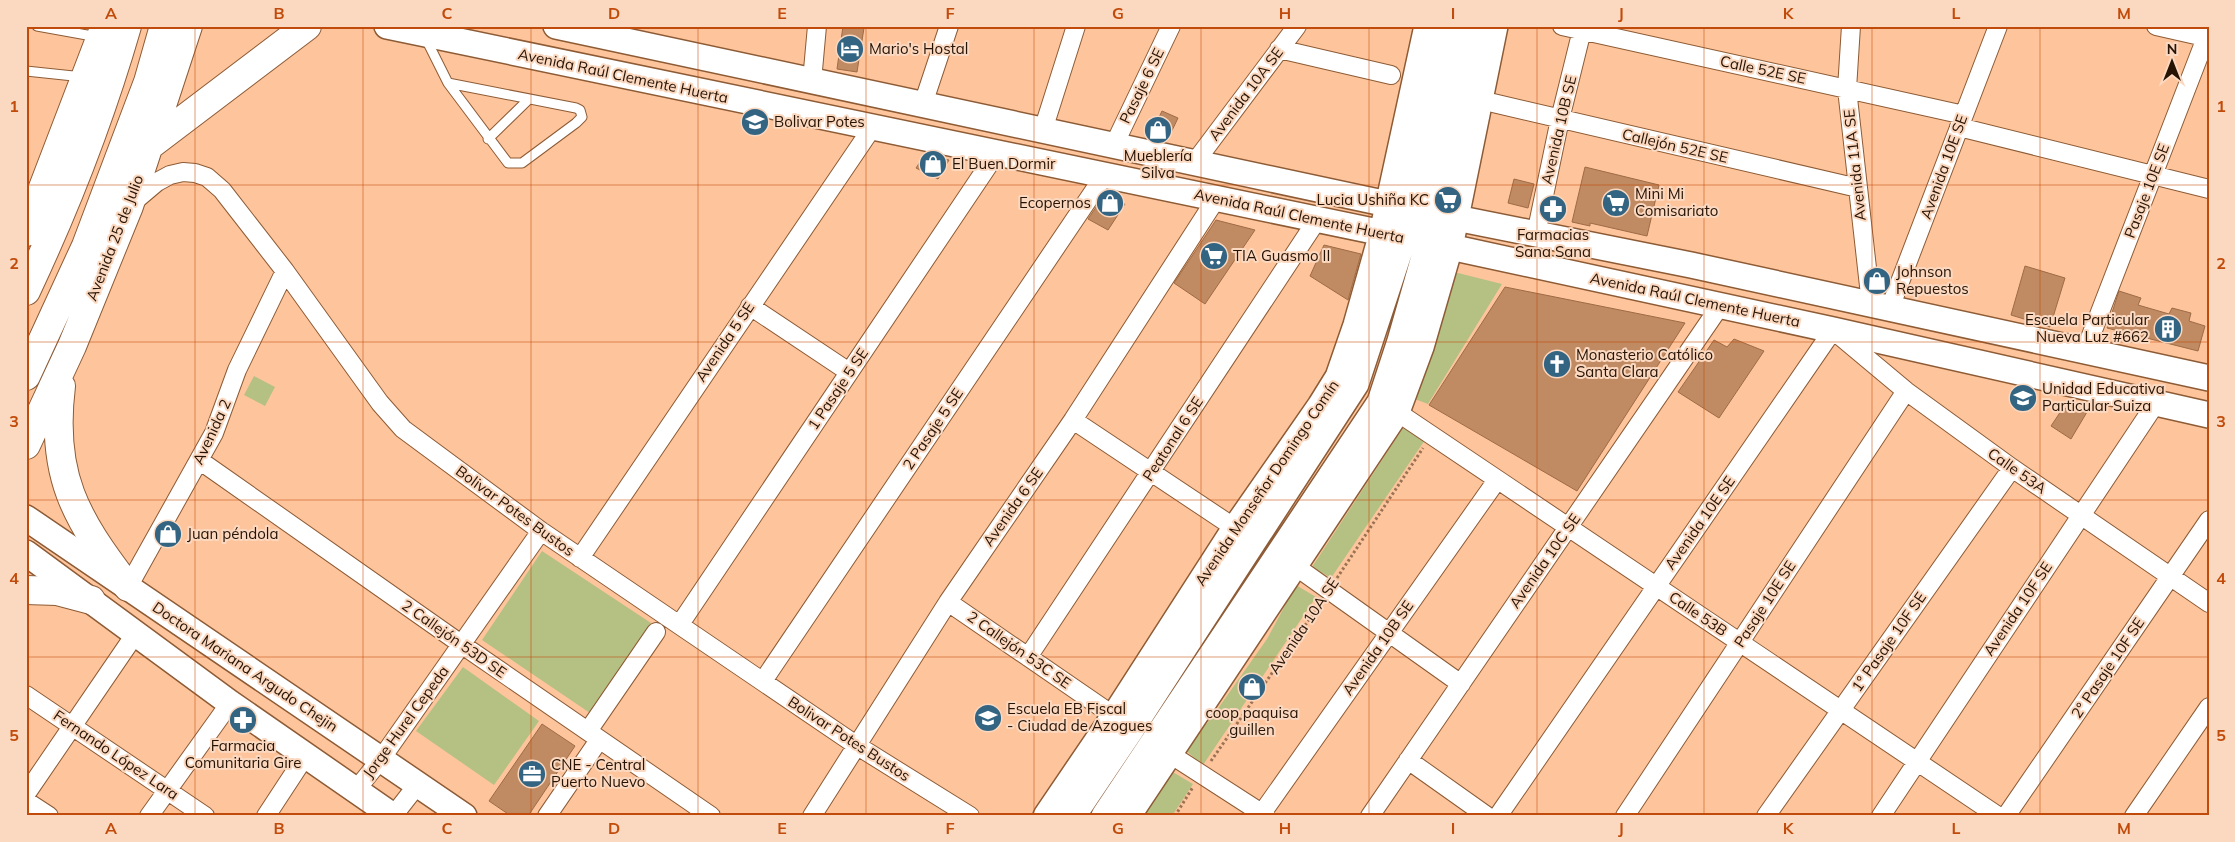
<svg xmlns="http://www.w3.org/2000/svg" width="2235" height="842" font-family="Mulish,sans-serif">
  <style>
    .green { fill: #b5c083 }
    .building { fill: #c08a63; stroke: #9f6b45 }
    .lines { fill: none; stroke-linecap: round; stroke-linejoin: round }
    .lane-casing { stroke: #8d5b35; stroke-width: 11 }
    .street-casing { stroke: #8d5b35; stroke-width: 20 }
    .secondary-casing { stroke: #8d5b35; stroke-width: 28 }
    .primary-casing { stroke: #8d5b35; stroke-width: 30 }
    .path { stroke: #9a7255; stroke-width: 3; stroke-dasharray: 2.5 2.5; stroke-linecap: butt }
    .lane { stroke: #fff; stroke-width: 9 }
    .street { stroke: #fff; stroke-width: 18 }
    .secondary { stroke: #fff; stroke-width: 25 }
    .primary { stroke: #fff; stroke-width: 28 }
    .grid { fill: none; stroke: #c14b0a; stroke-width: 1; stroke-opacity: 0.55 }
    .labels { text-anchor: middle; stroke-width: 4; stroke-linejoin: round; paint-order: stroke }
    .poi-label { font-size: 15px; fill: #271304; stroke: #fbd8c0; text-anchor: start }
    .street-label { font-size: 15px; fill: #271304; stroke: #fbd8c0 }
    .neatline { fill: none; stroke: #c14b0a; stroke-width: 2 }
    .grid-label { font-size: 16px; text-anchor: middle; font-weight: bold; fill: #c14b0a }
  </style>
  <rect width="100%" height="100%" fill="#fec59c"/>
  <!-- green -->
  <path class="green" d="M1454,272L1502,284L1428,404L1412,398Z
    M254,376L275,387L265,406L244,395Z
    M1403,428L1425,440L1331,578L1312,567Z
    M542,551L651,623L590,713L482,640Z
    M1296,585L1316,597L1203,765L1185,750L1212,717L1267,639Z
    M463,667L539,721L494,785L416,731Z
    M1171,771L1193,784L1172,816H1140Z"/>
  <!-- building -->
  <path class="building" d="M843,26L864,28L857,72L837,69Z
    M1162,111L1178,118L1168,139L1152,132Z
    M924,156L949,160L938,179L916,168Z
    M1585,167L1659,185L1647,236L1590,223V226L1572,222Z
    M1514,179L1534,184L1528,208L1508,203Z
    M1105,194L1125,204L1108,230L1088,219Z
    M1216,220L1255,230L1205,304L1174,283Z
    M1324,245L1361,254L1348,300L1310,276Z
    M2025,266L2065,278L2050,327L2011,315Z
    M1505,287L1685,323L1577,491L1429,405Z
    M2119,291L2141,298L2138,305L2169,314L2172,308L2191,313L2189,321L2205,326L2198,351L2107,328Z
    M1734,339L1764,351L1719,418L1678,392L1714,340L1727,347Z
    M2063,408L2087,412L2071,439L2051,426Z
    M542,724L575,746L528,816H511L489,801Z"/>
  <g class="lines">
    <defs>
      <path id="lane" d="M37,26L98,37
        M425,37L448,83L508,163H522L576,123L582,117L580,110L576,108L448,83
        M26,71L83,77
        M488,139L529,99"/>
      <path id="street" d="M1562,26L1964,115
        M1851,26L1847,89L1871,304
        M2156,26L2209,38
        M1279,49L1391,75
        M812,81L817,26
        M1493,103L1858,188
        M923,104L949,26
        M1959,127L2209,189
        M1043,130L1076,26
        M1114,145L1171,26
        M1195,162L1297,26
        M131,204L157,182L170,175L183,172L195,173L207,177L222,190L285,271L380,403L403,429L541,531L856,745L970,816
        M1536,234L1560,119L1583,26
        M750,306L849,372
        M1890,308L1998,26
        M2085,351L2209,30
        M1397,412L1998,816
        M1073,420L1235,528
        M199,460L461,644L711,816
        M580,558L872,128
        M1295,566L1461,684
        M128,587L214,433L237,370L285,271
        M948,602L1114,716
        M680,624L996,154
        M1028,657L1317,220
        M763,681L1104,176
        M26,695L205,816
        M588,731L656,632
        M1170,754L1266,816
        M1408,760L1487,816
        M356,790L381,759L541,531
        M26,794L136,633
        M26,801L49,816
        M149,816L230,703
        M266,816L306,755
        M393,816L418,784
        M547,816L599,740
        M812,816L948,602L1073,420L1216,199
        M1260,816L1497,480
        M1370,816L1720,306
        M1498,816L1833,330L1906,391L2012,468L2209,603
        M1625,816L1906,391
        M1766,816L2012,468
        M1881,816L2156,403
        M2006,816L2209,520
        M2134,816L2209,707"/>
      <path id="secondary" d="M387,26L1450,247L1833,330L2209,415
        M556,26L1411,209L1691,265L2209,378
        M26,518L464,816
        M26,553L230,703L393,816
        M1046,816L1114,716L1235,528L1320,406L1338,377L1356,325L1382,233L1427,26
        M1073,816L1131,730L1356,384L1404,238L1449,26
        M1104,816L1380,402L1400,341L1428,243L1472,26
        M1128,816L1397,412L1421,347L1450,247L1495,26"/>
      <path id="primary" d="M150,145L307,26
        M26,232L105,26
        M26,291C66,206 101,116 127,26
        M26,376L86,246L148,82L164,26
        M61,386C50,475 75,518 128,587
        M26,445L72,346L129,206L188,26
        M26,590L57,591L91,600"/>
    </defs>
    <!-- lane casing -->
    <use href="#lane" class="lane-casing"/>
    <!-- street casing -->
    <use href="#street" class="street-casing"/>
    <!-- secondary casing -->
    <use href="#secondary" class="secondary-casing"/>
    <!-- primary casing -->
    <use href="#primary" class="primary-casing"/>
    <!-- path -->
    <path class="path" d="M1337,578L1423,448
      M1211,761L1320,604
      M1175,816L1193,787"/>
    <!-- lane -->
    <use href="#lane" class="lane"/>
    <!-- street -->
    <use href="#street" class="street"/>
    <!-- secondary -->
    <use href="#secondary" class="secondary"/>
    <!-- primary -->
    <use href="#primary" class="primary"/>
  </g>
  <!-- grid -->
  <path class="grid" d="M195,26V816M363,26V816M531,26V816M698,26V816M866,26V816M1034,26V816M1201,26V816M1369,26V816M1537,26V816M1704,26V816M1872,26V816M2040,26V816M26,185H2209M26,342H2209M26,500H2209M26,657H2209"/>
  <!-- icons -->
  <defs>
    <symbol id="hotel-disc" viewBox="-11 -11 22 22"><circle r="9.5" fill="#336583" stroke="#fbd8c0"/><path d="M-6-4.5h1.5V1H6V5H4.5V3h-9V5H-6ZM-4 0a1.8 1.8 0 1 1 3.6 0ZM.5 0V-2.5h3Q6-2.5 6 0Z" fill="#fff"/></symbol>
    <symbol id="school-disc" viewBox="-11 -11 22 22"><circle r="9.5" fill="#336583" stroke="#fbd8c0"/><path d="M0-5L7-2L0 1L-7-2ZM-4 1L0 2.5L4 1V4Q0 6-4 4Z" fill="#fff"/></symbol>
    <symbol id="shop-disc" viewBox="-11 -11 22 22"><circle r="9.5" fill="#336583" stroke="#fbd8c0"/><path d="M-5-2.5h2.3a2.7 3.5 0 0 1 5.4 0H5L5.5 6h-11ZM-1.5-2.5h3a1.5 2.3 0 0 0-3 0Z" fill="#fff"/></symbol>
    <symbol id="supermarket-disc" viewBox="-11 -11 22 22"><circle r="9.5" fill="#336583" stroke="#fbd8c0"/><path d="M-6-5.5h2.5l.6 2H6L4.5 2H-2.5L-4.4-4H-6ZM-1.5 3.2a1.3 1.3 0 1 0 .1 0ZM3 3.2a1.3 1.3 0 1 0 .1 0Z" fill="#fff"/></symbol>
    <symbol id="pharmacy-disc" viewBox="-11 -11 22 22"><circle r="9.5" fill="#336583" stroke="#fbd8c0"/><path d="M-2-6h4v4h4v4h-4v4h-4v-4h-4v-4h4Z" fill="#fff"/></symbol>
    <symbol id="building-disc" viewBox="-11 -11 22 22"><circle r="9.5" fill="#336583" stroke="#fbd8c0"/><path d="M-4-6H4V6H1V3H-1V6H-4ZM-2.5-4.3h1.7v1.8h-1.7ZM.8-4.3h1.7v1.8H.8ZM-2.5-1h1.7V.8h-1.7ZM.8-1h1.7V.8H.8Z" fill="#fff"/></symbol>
    <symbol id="church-disc" viewBox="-11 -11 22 22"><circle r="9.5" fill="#336583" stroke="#fbd8c0"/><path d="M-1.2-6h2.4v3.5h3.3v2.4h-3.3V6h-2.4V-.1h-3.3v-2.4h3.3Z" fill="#fff"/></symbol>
    <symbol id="office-disc" viewBox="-11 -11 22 22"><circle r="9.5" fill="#336583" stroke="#fbd8c0"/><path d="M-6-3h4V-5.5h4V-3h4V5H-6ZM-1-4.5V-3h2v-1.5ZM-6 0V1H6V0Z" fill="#fff"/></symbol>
  </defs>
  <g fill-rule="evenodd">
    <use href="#hotel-disc" x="834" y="33" width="32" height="32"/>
    <use href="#school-disc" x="739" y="106" width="32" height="32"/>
    <use href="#shop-disc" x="1142" y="114" width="32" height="32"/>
    <use href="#shop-disc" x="917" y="148" width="32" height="32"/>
    <use href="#supermarket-disc" x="1432" y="184" width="32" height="32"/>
    <use href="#shop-disc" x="1094" y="187" width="32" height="32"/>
    <use href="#supermarket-disc" x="1600" y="187" width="32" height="32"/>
    <use href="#pharmacy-disc" x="1537" y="193" width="32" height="32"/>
    <use href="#supermarket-disc" x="1198" y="240" width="32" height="32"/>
    <use href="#shop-disc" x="1861" y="265" width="32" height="32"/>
    <use href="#building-disc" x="2152" y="313" width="32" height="32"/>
    <use href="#church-disc" x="1541" y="348" width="32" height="32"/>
    <use href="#school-disc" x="2007" y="382" width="32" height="32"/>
    <use href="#shop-disc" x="152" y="518" width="32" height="32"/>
    <use href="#shop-disc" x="1236" y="671" width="32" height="32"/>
    <use href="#school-disc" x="972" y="702" width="32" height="32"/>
    <use href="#pharmacy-disc" x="227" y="704" width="32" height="32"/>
    <use href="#office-disc" x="516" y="758" width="32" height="32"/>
  </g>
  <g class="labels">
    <!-- poi labels -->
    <g class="poi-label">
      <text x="869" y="54">Mario's Hostal</text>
      <text x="774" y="127">Bolivar Potes</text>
      <text x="1158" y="161" text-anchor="middle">Mueblería<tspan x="1158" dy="17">Silva</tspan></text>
      <text x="952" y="169">El Buen Dormir</text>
      <text x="1635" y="199">Mini Mi<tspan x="1635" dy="17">Comisariato</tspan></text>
      <text x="1429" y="205" text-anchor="end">Lucia Ushiña KC</text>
      <text x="1091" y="208" text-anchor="end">Ecopernos</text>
      <text x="1553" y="240" text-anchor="middle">Farmacias<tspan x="1553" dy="17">Sana Sana</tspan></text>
      <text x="1233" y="261">TIA Guasmo II</text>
      <text x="1896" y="277">Johnson<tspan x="1896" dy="17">Repuestos</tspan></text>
      <text x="2149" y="325" text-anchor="end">Escuela Particular<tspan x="2149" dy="17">Nueva Luz #662</tspan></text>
      <text x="1576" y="360">Monasterio Católico<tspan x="1576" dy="17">Santa Clara</tspan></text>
      <text x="2042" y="394">Unidad Educativa<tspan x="2042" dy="17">Particular Suiza</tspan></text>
      <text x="187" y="539">Juan péndola</text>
      <text x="1007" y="714">Escuela EB Fiscal<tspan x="1007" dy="17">- Ciudad de Azogues</tspan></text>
      <text x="1252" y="718" text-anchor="middle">coop paquisa<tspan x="1252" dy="17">guillen</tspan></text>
      <text x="243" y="751" text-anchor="middle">Farmacia<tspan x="243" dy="17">Comunitaria Gire</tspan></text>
      <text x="551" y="770">CNE - Central<tspan x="551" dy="17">Puerto Nuevo</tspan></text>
    </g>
    <!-- street labels -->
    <g class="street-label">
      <text transform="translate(1763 70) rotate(12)" y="5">Calle 52E SE</text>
      <text transform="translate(623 76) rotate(12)" y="5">Avenida Raúl Clemente Huerta</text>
      <text transform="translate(1142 86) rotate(-64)" y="5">Pasaje 6 SE</text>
      <text transform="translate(1246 94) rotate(-53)" y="5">Avenida 10A SE</text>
      <text transform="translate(1559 130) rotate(-77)" y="5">Avenida 10B SE</text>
      <text transform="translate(1675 146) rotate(13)" y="5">Callejón 52E SE</text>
      <text transform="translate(1855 165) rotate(-96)" y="5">Avenida 11A SE</text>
      <text transform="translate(1944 167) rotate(-70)" y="5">Avenida 10E SE</text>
      <text transform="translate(2147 191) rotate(-69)" y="5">Pasaje 10E SE</text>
      <text transform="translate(1299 216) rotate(12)" y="5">Avenida Raúl Clemente Huerta</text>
      <text transform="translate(115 238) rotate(-69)" y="5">Avenida 25 de Julio</text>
      <text transform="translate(1695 300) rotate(12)" y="5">Avenida Raúl Clemente Huerta</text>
      <text transform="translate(725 342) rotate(-56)" y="5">Avenida 5 SE</text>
      <text transform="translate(838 389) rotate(-56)" y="5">1 Pasaje 5 SE</text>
      <text transform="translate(933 429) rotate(-56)" y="5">2 Pasaje 5 SE</text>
      <text transform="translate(212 432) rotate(-65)" y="5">Avenida 2</text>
      <text transform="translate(1173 439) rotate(-57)" y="5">Peatonal 6 SE</text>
      <text transform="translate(2017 471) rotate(35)" y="5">Calle 53A</text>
      <text transform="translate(1267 483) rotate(-56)" y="5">Avenida Monseñor Domingo Comín</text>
      <text transform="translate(1013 507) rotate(-55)" y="5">Avenida 6 SE</text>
      <text transform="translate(515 511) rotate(36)" y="5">Bolivar Potes Bustos</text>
      <text transform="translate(1700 523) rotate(-55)" y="5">Avenida 10E SE</text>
      <text transform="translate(1545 561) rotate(-55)" y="5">Avenida 10C SE</text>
      <text transform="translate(1765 604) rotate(-57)" y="5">Pasaje 10E SE</text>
      <text transform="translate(2018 609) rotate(-56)" y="5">Avenida 10F SE</text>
      <text transform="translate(1698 614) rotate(34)" y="5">Calle 53B</text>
      <text transform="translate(1304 626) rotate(-56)" y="5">Avenida 10A SE</text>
      <text transform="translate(454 639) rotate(35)" y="5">2 Callejón 53D SE</text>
      <text transform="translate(1889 642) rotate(-55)" y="5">1° Pasaje 10F SE</text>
      <text transform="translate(1378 648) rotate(-55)" y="5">Avenida 10B SE</text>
      <text transform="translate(1019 650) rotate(35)" y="5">2 Callejón 53C SE</text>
      <text transform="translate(245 667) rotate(34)" y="5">Doctora Mariana Argudo Chejin</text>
      <text transform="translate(2108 668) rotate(-56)" y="5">2° Pasaje 10F SE</text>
      <text transform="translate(406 722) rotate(-54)" y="5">Jorge Hurel Cepeda</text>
      <text transform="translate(849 739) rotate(33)" y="5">Bolivar Potes Bustos</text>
      <text transform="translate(116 755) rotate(34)" y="5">Fernando López Lara</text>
    </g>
  </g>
  <!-- border -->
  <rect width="2235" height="842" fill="none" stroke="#fbd8c0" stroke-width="55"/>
  <!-- north arrow -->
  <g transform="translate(2172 62)" stroke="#fbd8c0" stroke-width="4" paint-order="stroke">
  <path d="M0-4L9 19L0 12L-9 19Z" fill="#271304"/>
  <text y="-8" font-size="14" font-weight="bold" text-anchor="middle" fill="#271304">N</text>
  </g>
  <rect x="28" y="28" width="2180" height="786" class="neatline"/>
  <g class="grid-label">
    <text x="111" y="19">A</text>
    <text x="279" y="19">B</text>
    <text x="447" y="19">C</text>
    <text x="614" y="19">D</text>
    <text x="782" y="19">E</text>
    <text x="950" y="19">F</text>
    <text x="1118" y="19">G</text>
    <text x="1285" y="19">H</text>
    <text x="1453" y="19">I</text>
    <text x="1621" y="19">J</text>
    <text x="1788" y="19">K</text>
    <text x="1956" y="19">L</text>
    <text x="2124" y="19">M</text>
    <text x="14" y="112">1</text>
    <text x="2221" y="112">1</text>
    <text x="14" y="269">2</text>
    <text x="2221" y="269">2</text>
    <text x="14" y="427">3</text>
    <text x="2221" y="427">3</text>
    <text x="14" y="584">4</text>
    <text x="2221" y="584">4</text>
    <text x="14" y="741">5</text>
    <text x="2221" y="741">5</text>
    <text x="111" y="834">A</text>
    <text x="279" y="834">B</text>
    <text x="447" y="834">C</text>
    <text x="614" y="834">D</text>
    <text x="782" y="834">E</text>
    <text x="950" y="834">F</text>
    <text x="1118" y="834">G</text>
    <text x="1285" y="834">H</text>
    <text x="1453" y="834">I</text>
    <text x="1621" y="834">J</text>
    <text x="1788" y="834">K</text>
    <text x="1956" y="834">L</text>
    <text x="2124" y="834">M</text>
  </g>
</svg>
